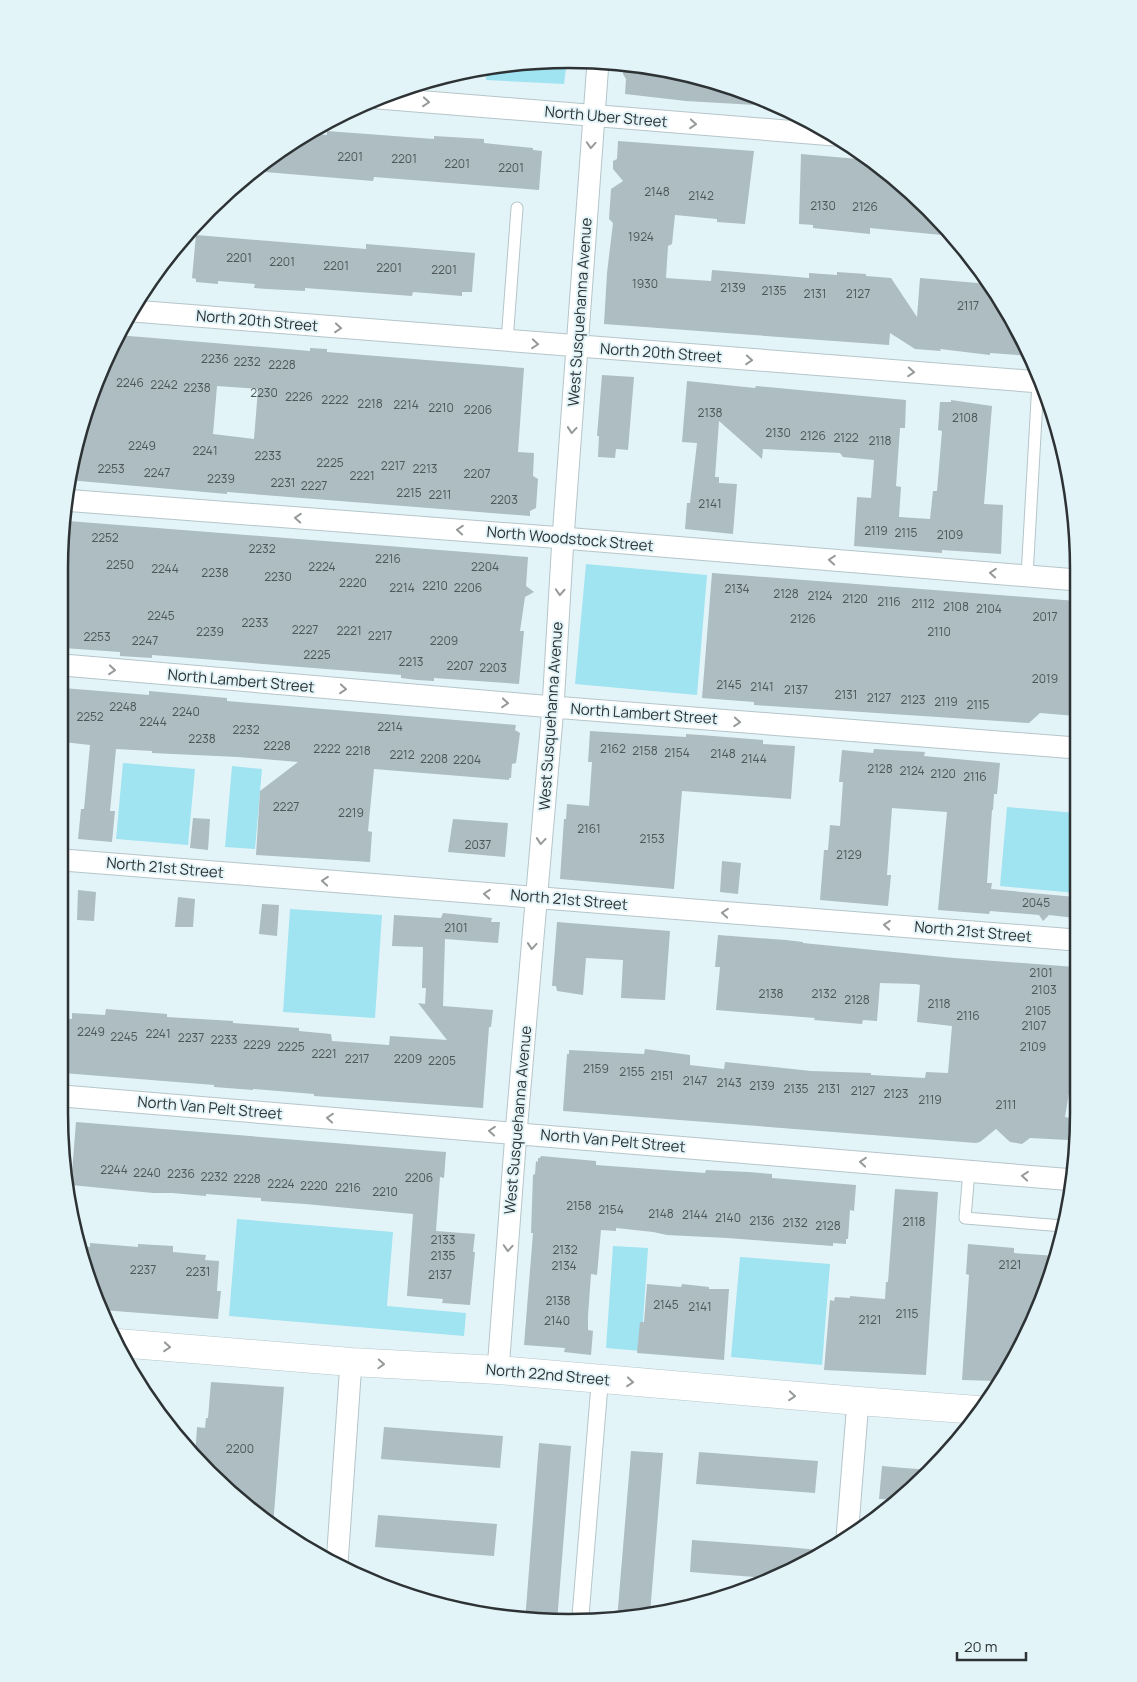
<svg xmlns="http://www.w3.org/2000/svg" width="1137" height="1682" font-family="Manrope,sans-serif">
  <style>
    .green { fill: #a0e3f1 }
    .building { fill: #adbdc1; fill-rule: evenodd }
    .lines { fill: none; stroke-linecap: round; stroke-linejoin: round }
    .service-casing { stroke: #b5c5c9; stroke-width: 13 }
    .pedestrian-casing { stroke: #b5c5c9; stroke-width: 18 }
    .minor-casing { stroke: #b5c5c9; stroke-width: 23 }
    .secondary-casing { stroke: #b5c5c9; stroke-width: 29 }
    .service { stroke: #fff; stroke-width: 11 }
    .pedestrian { stroke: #fff; stroke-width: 16 }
    .minor { stroke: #fff; stroke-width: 21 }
    .secondary { stroke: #fff; stroke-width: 28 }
    .oneway { stroke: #96999a }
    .labels { text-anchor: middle; stroke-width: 4; stroke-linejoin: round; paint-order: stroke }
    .number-label { font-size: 12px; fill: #4d5658 }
    .street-label { font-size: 15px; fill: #2d3335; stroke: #e3f4f8 }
    .rim { fill: none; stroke: #2d3335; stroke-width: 2.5 }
  </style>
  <rect width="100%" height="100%" fill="#e3f4f8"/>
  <!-- green -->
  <path class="green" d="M535,60L567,61L564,84L486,80L487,68Z
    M586,564L707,575L697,695L575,684Z
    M123,763L195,769L188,845L116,839Z
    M232,766L262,769L255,849L225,847Z
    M1007,807L1076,813L1075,893L1000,886Z
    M290,909L382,915L375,1018L283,1012Z
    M237,1219L393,1232L387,1306L466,1313L464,1336L229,1316Z
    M613,1246L648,1248L641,1351L606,1348Z
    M740,1257L830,1264L822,1365L731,1357Z"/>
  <!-- building -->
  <path class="building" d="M624,63H635L733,86L773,104V106L686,101L625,94L626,79L623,74Z
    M327,131L434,139V136L484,139V143L533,148V150L542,151L539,190L374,177L373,181L265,172L266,159L308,133L327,135Z
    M618,141L754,151L745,224L717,222V219L675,215L672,244L668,246L666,278L711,281L712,270L809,278V273L837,275V272L866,274V276L891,278L917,317L920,278L989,284L1026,343L1031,356L990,353V355L940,349L941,351L915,349L890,333L889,345L604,324L607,273L613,223L609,219L611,189L623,181L613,169V161L617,159Z
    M801,154L869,160L905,185L952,236L870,228V234L813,228V225L799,224Z
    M196,235L366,249V244L475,253L472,292H462V296L413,292L412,296L305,288V291L267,289L254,288L255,284L218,281V284L196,282V279L192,278Z
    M117,335L310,351V348L327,349V352L524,368L518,452L534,453L533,476L538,479L536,508L530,511V516L227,492V494L68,480L76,436L111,343ZM217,386L258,389L254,439L213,434Z
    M602,375L634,377L628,450L616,449L615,458L598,457L599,436H597Z
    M687,381L755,388L756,386L906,400L905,428H900L896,486L901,487L899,517L930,519L933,491H937L942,431L938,430L940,402H951V400L992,406L984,504L1003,505L1001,554L942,550V553L854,546L857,497L871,498L874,460L843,457L840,453L763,449L762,459L719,421L715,477H719V483L737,484L733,534L685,529L687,503H690L697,443L682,442Z
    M68,521L528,557L526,586L534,592L525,597L520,631H524L519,684L434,678V681L417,680L401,678V675L152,655V658L120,656V652L63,648V577Z
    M712,573L1077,601L1076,716L1040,713L1029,723L754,705V702L702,698Z
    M63,688L149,695V691L227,698V701L516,725L515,730L520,733L516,763L512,764L511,778H509V780L374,769L368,831L372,832L370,862L256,855L260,791L298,762L238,757L152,753V751L116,749L110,811H115L112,842L78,839L81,809H84L90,745L63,742Z
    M590,731L686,737V734L701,735L763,740V744L795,746L791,799L682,791L674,889L560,879L564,819H566L567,804L589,806L592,762H588Z
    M874,749L925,752L924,756L1000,763L997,794H994L993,810H992L987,883H992L991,889L1075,897V918L1049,915L1043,921L1039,915L990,911L989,914L938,910L947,812L892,808L887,875H891L888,906L820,900L824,850H828L830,825L840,826L843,782H839L842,750L873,753Z
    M193,818L210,819L208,850L190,848Z
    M453,819L508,823L505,857L448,852Z
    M722,861L741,863L738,894L720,892Z
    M78,890L96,892L94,921L77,920Z
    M178,897L195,899L193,927H175Z
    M262,904L279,905L277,936L259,934Z
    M443,913L492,918L491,922H500L498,943L445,939L443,1006L493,1010L491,1027H489L483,1108L314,1096V1094L253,1089V1090L214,1087V1085L63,1073V1018L72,1019V1013L105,1015L106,1009L167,1014V1017L233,1021V1023L299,1028V1031L331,1034L332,1041L389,1045L390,1036L447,1040L418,1003L425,1004L426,988H422L423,947L392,946L394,915L441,918Z
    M557,922L670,931L665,1000L621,998L623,960L586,958L583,995L557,991L556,986H552Z
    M718,935L786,940L803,942V943L954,958L1075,967L1074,1058L1069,1086V1093L1065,1117L1070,1118L1071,1127L1068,1140L1030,1138L1022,1144L1010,1142L996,1129L980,1142L976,1143L563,1111L567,1054H569V1050L644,1054L645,1049L690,1055V1065L724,1069L725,1062L811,1071L871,1073V1075L925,1078L926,1072L948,1073L952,1026L917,1022L920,985L916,984L880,983L877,1021L863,1020L862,1024L814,1020L815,1018L716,1010L720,967H715Z
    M76,1122L446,1152L444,1178L440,1177L436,1231L475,1234L473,1252H475L470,1305L442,1303L443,1299L407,1296L413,1214L305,1204L261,1201V1198L206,1194V1196L172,1193H153L71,1185Z
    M541,1156L596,1161V1165L705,1173L706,1170L748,1172L772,1174V1178L856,1185L854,1211L850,1210L848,1239H846V1244L833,1243V1246L727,1238L667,1235L653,1232L616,1228V1231L601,1230L597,1275L591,1274L588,1316V1330L593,1331L591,1355L564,1352L565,1348L524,1345L533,1233H531L533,1175L535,1174L536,1161L538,1162V1158H540Z
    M895,1189L938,1192L926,1375L824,1370L830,1300L834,1301L835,1297L850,1298V1296L885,1299L886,1282H888Z
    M90,1243L138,1247V1244L173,1246V1252L206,1255L205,1260L219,1261L217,1291H221L218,1319L102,1310L86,1277L78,1246L90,1247Z
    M968,1244L1014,1248V1253L1056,1256L1051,1277L1026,1339L997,1381L962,1380L969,1275L966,1274Z
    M647,1284L681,1287L682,1284L709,1287V1289H729L724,1360L637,1353L640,1322H644Z
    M211,1382L284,1387L273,1526L258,1518L208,1474L195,1458L197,1427L205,1428L206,1418H208Z
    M384,1427L503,1436L500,1468L381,1459Z
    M539,1443L571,1446L557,1622L525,1621Z
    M631,1451L663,1453L654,1564L650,1614L617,1620Z
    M699,1452L818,1461L815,1493L696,1484Z
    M882,1466L904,1468L932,1470L900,1500L879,1499Z
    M378,1515L497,1524L494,1556L375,1547Z
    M692,1540L787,1547L830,1551L824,1555L767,1578L690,1572Z"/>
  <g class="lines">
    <defs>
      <path id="service" d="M507,341L517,208
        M1027,576L1038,382
        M969,1171L965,1218L1063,1226"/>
      <path id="pedestrian" d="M580,1622L600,1379"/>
      <path id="minor" d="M378,98L834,135
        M133,311L1040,382
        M63,500L563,538L1077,580
        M63,665L553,707L1076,748
        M63,860L1075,940
        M63,1096L1074,1180
        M498,1370L516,1133L553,707L563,538L598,62
        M847,1538L858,1401
        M337,1564L351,1362"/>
      <path id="secondary" d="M118,1343L351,1362L498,1370L858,1401L978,1410"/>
    </defs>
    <!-- service casing -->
    <use href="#service" class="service-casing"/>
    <!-- pedestrian casing -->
    <use href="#pedestrian" class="pedestrian-casing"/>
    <!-- minor casing -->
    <use href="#minor" class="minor-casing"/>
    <!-- secondary casing -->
    <use href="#secondary" class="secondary-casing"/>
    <!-- service -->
    <use href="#service" class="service"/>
    <!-- pedestrian -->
    <use href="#pedestrian" class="pedestrian"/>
    <!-- minor -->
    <use href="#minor" class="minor"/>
    <!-- secondary -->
    <use href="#secondary" class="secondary"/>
  </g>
  <!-- one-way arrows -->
  <defs><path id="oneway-chevron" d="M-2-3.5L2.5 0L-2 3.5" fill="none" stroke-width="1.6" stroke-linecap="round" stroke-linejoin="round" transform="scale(1.25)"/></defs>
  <g class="oneway">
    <use href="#oneway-chevron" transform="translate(426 102) rotate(5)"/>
    <use href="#oneway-chevron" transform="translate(693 124) rotate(5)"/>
    <use href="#oneway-chevron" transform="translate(591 145) rotate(94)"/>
    <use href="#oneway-chevron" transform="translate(338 328) rotate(5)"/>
    <use href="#oneway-chevron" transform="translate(535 344) rotate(5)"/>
    <use href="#oneway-chevron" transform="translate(749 360) rotate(4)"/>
    <use href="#oneway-chevron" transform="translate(911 372) rotate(4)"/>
    <use href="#oneway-chevron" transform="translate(572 430) rotate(95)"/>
    <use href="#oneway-chevron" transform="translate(298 518) rotate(-176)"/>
    <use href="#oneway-chevron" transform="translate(460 530) rotate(-176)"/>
    <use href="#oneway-chevron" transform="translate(832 560) rotate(-175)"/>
    <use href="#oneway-chevron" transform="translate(993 573) rotate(-175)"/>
    <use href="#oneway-chevron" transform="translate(560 592) rotate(93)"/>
    <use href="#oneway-chevron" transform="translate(112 670) rotate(5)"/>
    <use href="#oneway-chevron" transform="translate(343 689) rotate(5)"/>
    <use href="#oneway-chevron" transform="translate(505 703) rotate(5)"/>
    <use href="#oneway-chevron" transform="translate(737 722) rotate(4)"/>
    <use href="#oneway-chevron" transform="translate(541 841) rotate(95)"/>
    <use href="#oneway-chevron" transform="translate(325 881) rotate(-175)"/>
    <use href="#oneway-chevron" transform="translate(487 894) rotate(-175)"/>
    <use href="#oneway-chevron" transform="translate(725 913) rotate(-175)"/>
    <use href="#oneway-chevron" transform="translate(887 925) rotate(-175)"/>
    <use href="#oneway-chevron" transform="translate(532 946) rotate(95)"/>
    <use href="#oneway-chevron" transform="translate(330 1118) rotate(-175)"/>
    <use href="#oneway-chevron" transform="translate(492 1131) rotate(-175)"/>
    <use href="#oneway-chevron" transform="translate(863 1162) rotate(-175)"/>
    <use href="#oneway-chevron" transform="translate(1025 1176) rotate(-175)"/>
    <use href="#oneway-chevron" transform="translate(508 1248) rotate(94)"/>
    <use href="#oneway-chevron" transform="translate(167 1347) rotate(5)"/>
    <use href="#oneway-chevron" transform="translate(381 1364) rotate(3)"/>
    <use href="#oneway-chevron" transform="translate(630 1382) rotate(5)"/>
    <use href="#oneway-chevron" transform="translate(792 1396) rotate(5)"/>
  </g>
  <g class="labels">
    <!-- number labels -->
    <g class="number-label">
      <text x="350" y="161">2201</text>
      <text x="404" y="163">2201</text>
      <text x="457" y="168">2201</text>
      <text x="511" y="172">2201</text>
      <text x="657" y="196">2148</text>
      <text x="701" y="200">2142</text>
      <text x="823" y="210">2130</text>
      <text x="865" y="211">2126</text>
      <text x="641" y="241">1924</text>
      <text x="239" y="262">2201</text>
      <text x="282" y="266">2201</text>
      <text x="336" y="270">2201</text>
      <text x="389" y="272">2201</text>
      <text x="444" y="274">2201</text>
      <text x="645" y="288">1930</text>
      <text x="733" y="292">2139</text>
      <text x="774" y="295">2135</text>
      <text x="815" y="298">2131</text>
      <text x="858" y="298">2127</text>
      <text x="968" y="310">2117</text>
      <text x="215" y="363">2236</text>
      <text x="247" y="366">2232</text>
      <text x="282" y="369">2228</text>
      <text x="130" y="387">2246</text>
      <text x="164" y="389">2242</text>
      <text x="197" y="392">2238</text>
      <text x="264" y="397">2230</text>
      <text x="299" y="401">2226</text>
      <text x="335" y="404">2222</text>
      <text x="370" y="408">2218</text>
      <text x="406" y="409">2214</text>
      <text x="441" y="412">2210</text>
      <text x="478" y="414">2206</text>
      <text x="710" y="417">2138</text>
      <text x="965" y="422">2108</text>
      <text x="778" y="437">2130</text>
      <text x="813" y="440">2126</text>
      <text x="846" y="442">2122</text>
      <text x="880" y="445">2118</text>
      <text x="142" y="450">2249</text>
      <text x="205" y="455">2241</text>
      <text x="268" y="460">2233</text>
      <text x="330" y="467">2225</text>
      <text x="393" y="470">2217</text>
      <text x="111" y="473">2253</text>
      <text x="425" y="473">2213</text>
      <text x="157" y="477">2247</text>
      <text x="477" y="478">2207</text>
      <text x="362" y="480">2221</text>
      <text x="221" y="483">2239</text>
      <text x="283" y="487">2231</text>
      <text x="314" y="490">2227</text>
      <text x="409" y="497">2215</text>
      <text x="440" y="499">2211</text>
      <text x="504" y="504">2203</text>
      <text x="710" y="508">2141</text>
      <text x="876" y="535">2119</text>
      <text x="906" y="537">2115</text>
      <text x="950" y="539">2109</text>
      <text x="105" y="542">2252</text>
      <text x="262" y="553">2232</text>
      <text x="388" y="563">2216</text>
      <text x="120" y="569">2250</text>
      <text x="322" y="571">2224</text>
      <text x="485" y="571">2204</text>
      <text x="165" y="573">2244</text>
      <text x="215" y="577">2238</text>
      <text x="278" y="581">2230</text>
      <text x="353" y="587">2220</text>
      <text x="435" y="590">2210</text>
      <text x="402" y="592">2214</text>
      <text x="468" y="592">2206</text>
      <text x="737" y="593">2134</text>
      <text x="786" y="598">2128</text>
      <text x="820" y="600">2124</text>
      <text x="855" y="603">2120</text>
      <text x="889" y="606">2116</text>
      <text x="923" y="608">2112</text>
      <text x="956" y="611">2108</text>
      <text x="989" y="613">2104</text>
      <text x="161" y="620">2245</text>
      <text x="1045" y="621">2017</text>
      <text x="803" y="623">2126</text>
      <text x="255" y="627">2233</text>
      <text x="305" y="634">2227</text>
      <text x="349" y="635">2221</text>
      <text x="210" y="636">2239</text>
      <text x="939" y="636">2110</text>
      <text x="380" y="640">2217</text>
      <text x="97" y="641">2253</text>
      <text x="145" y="645">2247</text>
      <text x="444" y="645">2209</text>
      <text x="317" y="659">2225</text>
      <text x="411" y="666">2213</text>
      <text x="460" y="670">2207</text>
      <text x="493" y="672">2203</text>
      <text x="1045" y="683">2019</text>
      <text x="729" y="689">2145</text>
      <text x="762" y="691">2141</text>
      <text x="796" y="694">2137</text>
      <text x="846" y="699">2131</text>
      <text x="879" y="702">2127</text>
      <text x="913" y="704">2123</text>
      <text x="946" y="706">2119</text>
      <text x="978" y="709">2115</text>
      <text x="123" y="711">2248</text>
      <text x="186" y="716">2240</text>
      <text x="90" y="721">2252</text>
      <text x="153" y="726">2244</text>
      <text x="390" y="731">2214</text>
      <text x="246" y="734">2232</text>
      <text x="202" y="743">2238</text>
      <text x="277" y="750">2228</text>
      <text x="327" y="753">2222</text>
      <text x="613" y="753">2162</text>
      <text x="358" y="755">2218</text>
      <text x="645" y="755">2158</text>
      <text x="677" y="757">2154</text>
      <text x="723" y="758">2148</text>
      <text x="402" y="759">2212</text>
      <text x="434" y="763">2208</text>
      <text x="754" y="763">2144</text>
      <text x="467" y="764">2204</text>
      <text x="880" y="773">2128</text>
      <text x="912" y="775">2124</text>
      <text x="943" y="778">2120</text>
      <text x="975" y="781">2116</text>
      <text x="286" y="811">2227</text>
      <text x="351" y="817">2219</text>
      <text x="589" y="833">2161</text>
      <text x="652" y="843">2153</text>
      <text x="478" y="849">2037</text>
      <text x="849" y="859">2129</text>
      <text x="1036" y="907">2045</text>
      <text x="456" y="932">2101</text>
      <text x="1041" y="977">2101</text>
      <text x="1044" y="994">2103</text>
      <text x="771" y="998">2138</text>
      <text x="824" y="998">2132</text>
      <text x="857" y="1004">2128</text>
      <text x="939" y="1008">2118</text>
      <text x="1038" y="1015">2105</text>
      <text x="968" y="1020">2116</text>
      <text x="1034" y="1030">2107</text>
      <text x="91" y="1036">2249</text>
      <text x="158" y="1038">2241</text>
      <text x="124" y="1041">2245</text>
      <text x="191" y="1042">2237</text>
      <text x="224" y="1044">2233</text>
      <text x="257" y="1049">2229</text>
      <text x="291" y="1051">2225</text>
      <text x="1033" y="1051">2109</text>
      <text x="324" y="1058">2221</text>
      <text x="357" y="1063">2217</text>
      <text x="408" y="1063">2209</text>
      <text x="442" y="1065">2205</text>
      <text x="596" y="1073">2159</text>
      <text x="632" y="1076">2155</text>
      <text x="662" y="1080">2151</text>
      <text x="695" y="1085">2147</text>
      <text x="729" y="1087">2143</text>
      <text x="762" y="1090">2139</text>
      <text x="796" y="1093">2135</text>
      <text x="829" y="1093">2131</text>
      <text x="863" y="1095">2127</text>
      <text x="896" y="1098">2123</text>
      <text x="930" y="1104">2119</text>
      <text x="1006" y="1109">2111</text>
      <text x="114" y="1174">2244</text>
      <text x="147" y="1177">2240</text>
      <text x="181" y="1178">2236</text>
      <text x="214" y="1181">2232</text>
      <text x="419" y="1182">2206</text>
      <text x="247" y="1183">2228</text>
      <text x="281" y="1188">2224</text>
      <text x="314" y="1190">2220</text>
      <text x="348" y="1192">2216</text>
      <text x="385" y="1196">2210</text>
      <text x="579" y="1210">2158</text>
      <text x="611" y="1214">2154</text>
      <text x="661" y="1218">2148</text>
      <text x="695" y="1219">2144</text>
      <text x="728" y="1222">2140</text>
      <text x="762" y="1225">2136</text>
      <text x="914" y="1226">2118</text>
      <text x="795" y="1227">2132</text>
      <text x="828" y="1230">2128</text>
      <text x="443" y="1244">2133</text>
      <text x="565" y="1254">2132</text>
      <text x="443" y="1260">2135</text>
      <text x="1010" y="1269">2121</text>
      <text x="564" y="1270">2134</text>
      <text x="143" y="1274">2237</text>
      <text x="198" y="1276">2231</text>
      <text x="440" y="1279">2137</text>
      <text x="558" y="1305">2138</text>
      <text x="666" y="1309">2145</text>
      <text x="700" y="1311">2141</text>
      <text x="907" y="1318">2115</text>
      <text x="870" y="1324">2121</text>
      <text x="557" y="1325">2140</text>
      <text x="240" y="1453">2200</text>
    </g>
    <!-- street labels -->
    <g class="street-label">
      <text transform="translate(606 117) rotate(5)" y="5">North Uber Street</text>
      <text transform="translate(580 312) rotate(-86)" y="5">West Susquehanna Avenue</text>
      <text transform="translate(257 321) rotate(5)" y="5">North 20th Street</text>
      <text transform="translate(661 353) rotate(4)" y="5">North 20th Street</text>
      <text transform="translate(570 539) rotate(5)" y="5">North Woodstock Street</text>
      <text transform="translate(241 681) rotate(5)" y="5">North Lambert Street</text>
      <text transform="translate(644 714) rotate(4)" y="5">North Lambert Street</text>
      <text transform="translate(551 716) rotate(-86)" y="5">West Susquehanna Avenue</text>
      <text transform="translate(165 868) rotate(5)" y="5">North 21st Street</text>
      <text transform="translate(569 900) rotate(5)" y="5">North 21st Street</text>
      <text transform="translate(973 932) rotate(5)" y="5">North 21st Street</text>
      <text transform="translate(210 1108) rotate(5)" y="5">North Van Pelt Street</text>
      <text transform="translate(518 1120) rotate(-85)" y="5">West Susquehanna Avenue</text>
      <text transform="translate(613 1141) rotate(5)" y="5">North Van Pelt Street</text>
      <text transform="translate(548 1375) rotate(5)" y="5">North 22nd Street</text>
    </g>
  </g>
  <!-- crop -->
  <path d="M0 0H1137V1682H0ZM569 68H569A501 501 0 0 1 1070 569V1113A501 501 0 0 1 569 1614H569A501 501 0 0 1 68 1113V569A501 501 0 0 1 569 68Z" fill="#e3f4f8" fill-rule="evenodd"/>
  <path class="rim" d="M569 68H569A501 501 0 0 1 1070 569V1113A501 501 0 0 1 569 1614H569A501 501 0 0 1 68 1113V569A501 501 0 0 1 569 68Z"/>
  <!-- scale -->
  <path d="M957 1652v8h69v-8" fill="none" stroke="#2d3335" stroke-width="2.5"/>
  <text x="964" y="1652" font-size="15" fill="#2d3335" stroke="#e3f4f8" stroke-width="4" paint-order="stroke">20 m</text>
</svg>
